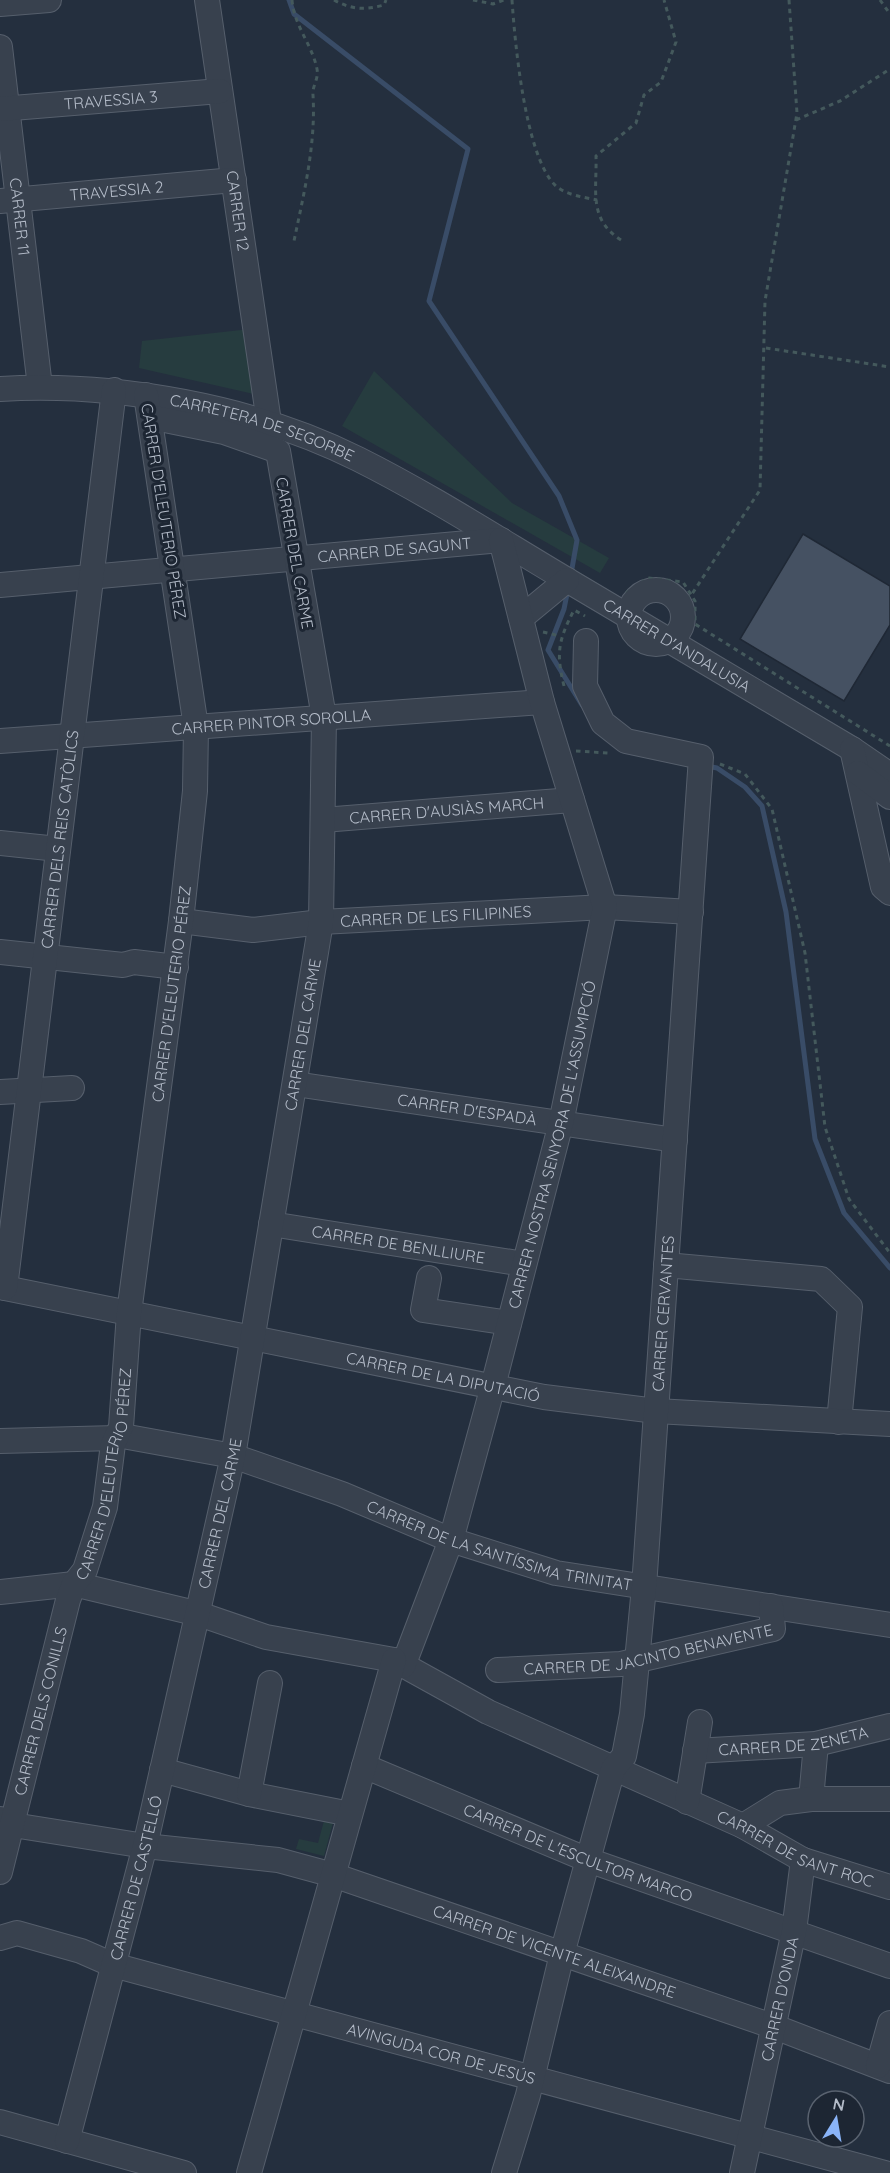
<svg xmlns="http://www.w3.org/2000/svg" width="890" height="2173" font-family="Quicksand,sans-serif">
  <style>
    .green { fill: #263c3f }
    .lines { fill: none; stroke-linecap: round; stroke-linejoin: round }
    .stream { stroke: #394c67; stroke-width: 5 }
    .building { fill: #455162; stroke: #1f2835; stroke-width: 1.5 }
    .minor-casing { stroke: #565f6c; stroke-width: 26 }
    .path { stroke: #44595c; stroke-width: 3; stroke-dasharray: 4.5 4.5; stroke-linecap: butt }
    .minor { stroke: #38414e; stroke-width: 24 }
    .labels { text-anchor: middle; stroke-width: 6; stroke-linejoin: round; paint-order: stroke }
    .street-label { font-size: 16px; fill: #b4bcc9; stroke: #1d2633 }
  </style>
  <rect width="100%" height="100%" fill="#242f3e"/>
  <!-- green -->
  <path class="green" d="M250,329L258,395L139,368L142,341Z
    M374,371L512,503L609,558L600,573L342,426Z
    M325,1817L334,1819L324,1856L296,1849L299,1839L318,1843Z"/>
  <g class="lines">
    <!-- stream -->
    <path class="stream" d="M289,0L294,14L468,149L429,301L559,496L577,540L571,574
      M568,589L564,609L548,650L582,705
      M707,766L717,768L745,787L762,806L786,912L815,1139L844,1213L890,1268"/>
  </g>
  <!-- building -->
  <path class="building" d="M803,534L890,586V625L844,701L740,639Z"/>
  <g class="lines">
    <defs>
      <g id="minor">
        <path id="s1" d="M207,0L269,422"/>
        <path d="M0,4L49,0"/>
        <path id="s2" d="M0,47L40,387"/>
        <path id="s3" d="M0,109L220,91"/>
        <path id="s4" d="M0,201L234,180"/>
        <path id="s5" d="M0,389C115,382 255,407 358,459C430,495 498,539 567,580C662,637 757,692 852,749L890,775"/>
        <path id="s6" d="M0,585L501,540"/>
        <circle cx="656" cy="617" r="27"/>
        <path d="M521,618L567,580"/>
        <path id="s7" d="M0,741L542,702"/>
        <path d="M852,749L883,887L890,893"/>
        <path d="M858,773L890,797"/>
        <path id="s8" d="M323,820L572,800"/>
        <path d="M0,843L58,849"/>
        <path id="s9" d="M181,921L253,930L321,922L605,907L691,912"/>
        <path d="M0,952L123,965L134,962L176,967"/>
        <path id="s10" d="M295,1084L675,1140"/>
        <path d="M0,1092L72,1088"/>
        <path id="s11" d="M271,1224L524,1264"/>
        <path d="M666,1265L821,1279L850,1307L839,1422"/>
        <path d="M429,1278L423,1310L509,1323"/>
        <path id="s12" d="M0,1287L544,1397L656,1411L890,1424"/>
        <path id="s13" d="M5,1288L114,390"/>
        <path id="s14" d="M117,1435L233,1456L342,1494L451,1540L556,1573L890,1625"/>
        <path d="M0,1441L116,1438"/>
        <path id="s15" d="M0,1592L74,1584L199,1614L266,1637L394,1660L488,1712L743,1826L803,1860L890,1887"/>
        <path id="s16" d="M403,1666L451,1540L493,1386L561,1123L605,907L542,702L501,540"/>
        <path id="s17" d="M498,1670L621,1664L773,1629L771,1606"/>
        <path id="s18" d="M695,1751L816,1744L890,1726"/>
        <path id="s19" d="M364,1766L588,1860L890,1966"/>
        <path d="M162,1770L249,1794L350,1814"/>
        <path d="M249,1794L270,1683"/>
        <path d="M811,1799L816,1744"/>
        <path d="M687,1802L700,1722"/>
        <path id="s20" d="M0,1819L13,1825L145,1846L278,1860L333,1875L775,2027L890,2071"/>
        <path d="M743,1826L780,1803L811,1799H890"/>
        <path id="s21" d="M0,1872L68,1600L74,1584L85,1570L105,1507L113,1444L121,1427L129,1313L181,921L195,791L196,727L146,395"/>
        <path id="s22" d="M0,1938L17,1933L81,1951L113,1965L885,2173"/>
        <path d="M878,2066L890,2023"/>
        <path d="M0,2122L184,2173"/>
        <path id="s23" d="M67,2141L145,1846L233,1456L321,922L324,717L278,451L224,432L150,417"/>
        <path d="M249,2173L394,1660"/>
        <path id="s24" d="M504,2173L528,2095L562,1954L613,1769L624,1756L632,1714L644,1587L701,757L626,741L603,723L585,686L586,641"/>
        <path id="s25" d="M742,2173L794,1931L803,1860"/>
      </g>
    </defs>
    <!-- minor casing -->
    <use href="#minor" class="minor-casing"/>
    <!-- path -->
    <path class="path" d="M292,0C294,26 312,44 317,69C319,79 312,86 313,95C316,144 304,193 294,241
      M334,0C352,10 365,10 384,5L386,0
      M473,0L493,4L504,0
      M512,0C515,44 525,153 554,184C564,195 583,197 597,200
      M880,0L890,14
      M796,120L840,101L890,69
      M621,240C588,219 597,191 596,156L636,123L644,95L661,82L676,42L664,0
      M766,348L890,367
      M626,593L648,578L683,582L695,601V624L890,746
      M680,606L692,594L760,490L765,301L797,113L789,0
      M543,632L560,636
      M564,686C556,653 558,641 574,610L585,616
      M576,751L608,753
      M720,764L745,774L772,809L805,953L825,1127L849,1199L890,1253"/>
    <!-- minor -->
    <use href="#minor" class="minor"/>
  </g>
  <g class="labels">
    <!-- street labels -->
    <g class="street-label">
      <text dy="6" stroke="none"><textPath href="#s3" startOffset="111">TRAVESSIA 3</textPath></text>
      <text dy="6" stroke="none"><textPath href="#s4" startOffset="117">TRAVESSIA 2</textPath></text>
      <text dy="6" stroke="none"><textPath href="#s1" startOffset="213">CARRER 12</textPath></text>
      <text dy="6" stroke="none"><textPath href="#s2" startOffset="171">CARRER 11</textPath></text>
      <text dy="6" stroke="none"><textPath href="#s5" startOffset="267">CARRETERA DE SEGORBE</textPath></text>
      <text transform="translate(164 511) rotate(81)" y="6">CARRER D'ELEUTERIO PÉREZ</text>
      <text dy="6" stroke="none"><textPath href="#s6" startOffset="396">CARRER DE SAGUNT</textPath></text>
      <text transform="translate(295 553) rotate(80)" y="6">CARRER DEL CARME</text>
      <text dy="6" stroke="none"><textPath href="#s5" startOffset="738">CARRER D'ANDALUSIA</textPath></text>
      <text dy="6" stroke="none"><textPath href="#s7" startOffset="272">CARRER PINTOR SOROLLA</textPath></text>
      <text dy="6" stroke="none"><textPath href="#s8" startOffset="124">CARRER D'AUSIÀS MARCH</textPath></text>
      <text dy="6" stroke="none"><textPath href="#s13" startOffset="452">CARRER DELS REIS CATÒLICS</textPath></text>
      <text dy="6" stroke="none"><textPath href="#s9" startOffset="256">CARRER DE LES FILIPINES</textPath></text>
      <text dy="6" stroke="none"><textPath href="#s21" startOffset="900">CARRER D'ELEUTERIO PÉREZ</textPath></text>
      <text dy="6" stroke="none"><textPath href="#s23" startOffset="1132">CARRER DEL CARME</textPath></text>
      <text dy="6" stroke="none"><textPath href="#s10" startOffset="174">CARRER D'ESPADÀ</textPath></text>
      <text dy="6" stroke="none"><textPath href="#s16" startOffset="543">CARRER NOSTRA SENYORA DE L'ASSUMPCIÓ</textPath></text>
      <text dy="6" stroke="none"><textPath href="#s11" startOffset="129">CARRER DE BENLLIURE</textPath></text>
      <text dy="6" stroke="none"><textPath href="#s24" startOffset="880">CARRER CERVANTES</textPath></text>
      <text dy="6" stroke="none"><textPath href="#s12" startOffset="452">CARRER DE LA DIPUTACIÓ</textPath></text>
      <text dy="6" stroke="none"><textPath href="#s21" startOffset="414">CARRER D'ELEUTERIO PÉREZ</textPath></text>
      <text dy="6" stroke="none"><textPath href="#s23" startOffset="646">CARRER DEL CARME</textPath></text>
      <text dy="6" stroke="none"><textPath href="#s14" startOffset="400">CARRER DE LA SANTÍSSIMA TRINITAT</textPath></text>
      <text dy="6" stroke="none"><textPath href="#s17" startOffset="152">CARRER DE JACINTO BENAVENTE</textPath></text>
      <text dy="6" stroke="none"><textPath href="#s21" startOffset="166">CARRER DELS CONILLS</textPath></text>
      <text dy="6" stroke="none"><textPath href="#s18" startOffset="99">CARRER DE ZENETA</textPath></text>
      <text dy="6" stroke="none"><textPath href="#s15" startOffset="848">CARRER DE SANT ROC</textPath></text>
      <text dy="6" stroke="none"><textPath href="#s19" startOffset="231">CARRER DE L'ESCULTOR MARCO</textPath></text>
      <text dy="6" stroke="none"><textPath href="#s23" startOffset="272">CARRER DE CASTELLÓ</textPath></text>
      <text dy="6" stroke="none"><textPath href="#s20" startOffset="573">CARRER DE VICENTE ALEIXANDRE</textPath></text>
      <text dy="6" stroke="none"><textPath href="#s25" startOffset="178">CARRER D'ONDA</textPath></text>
      <text dy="6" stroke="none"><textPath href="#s22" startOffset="459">AVINGUDA COR DE JESÚS</textPath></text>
    </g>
  </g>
  <!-- north arrow -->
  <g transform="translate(836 2119) rotate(11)"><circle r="28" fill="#1d2633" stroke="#59626f" stroke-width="1.5"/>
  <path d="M0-4.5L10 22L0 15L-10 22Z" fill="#8ab4f8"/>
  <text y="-9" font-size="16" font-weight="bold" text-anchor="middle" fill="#b4bcc9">N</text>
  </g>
</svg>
